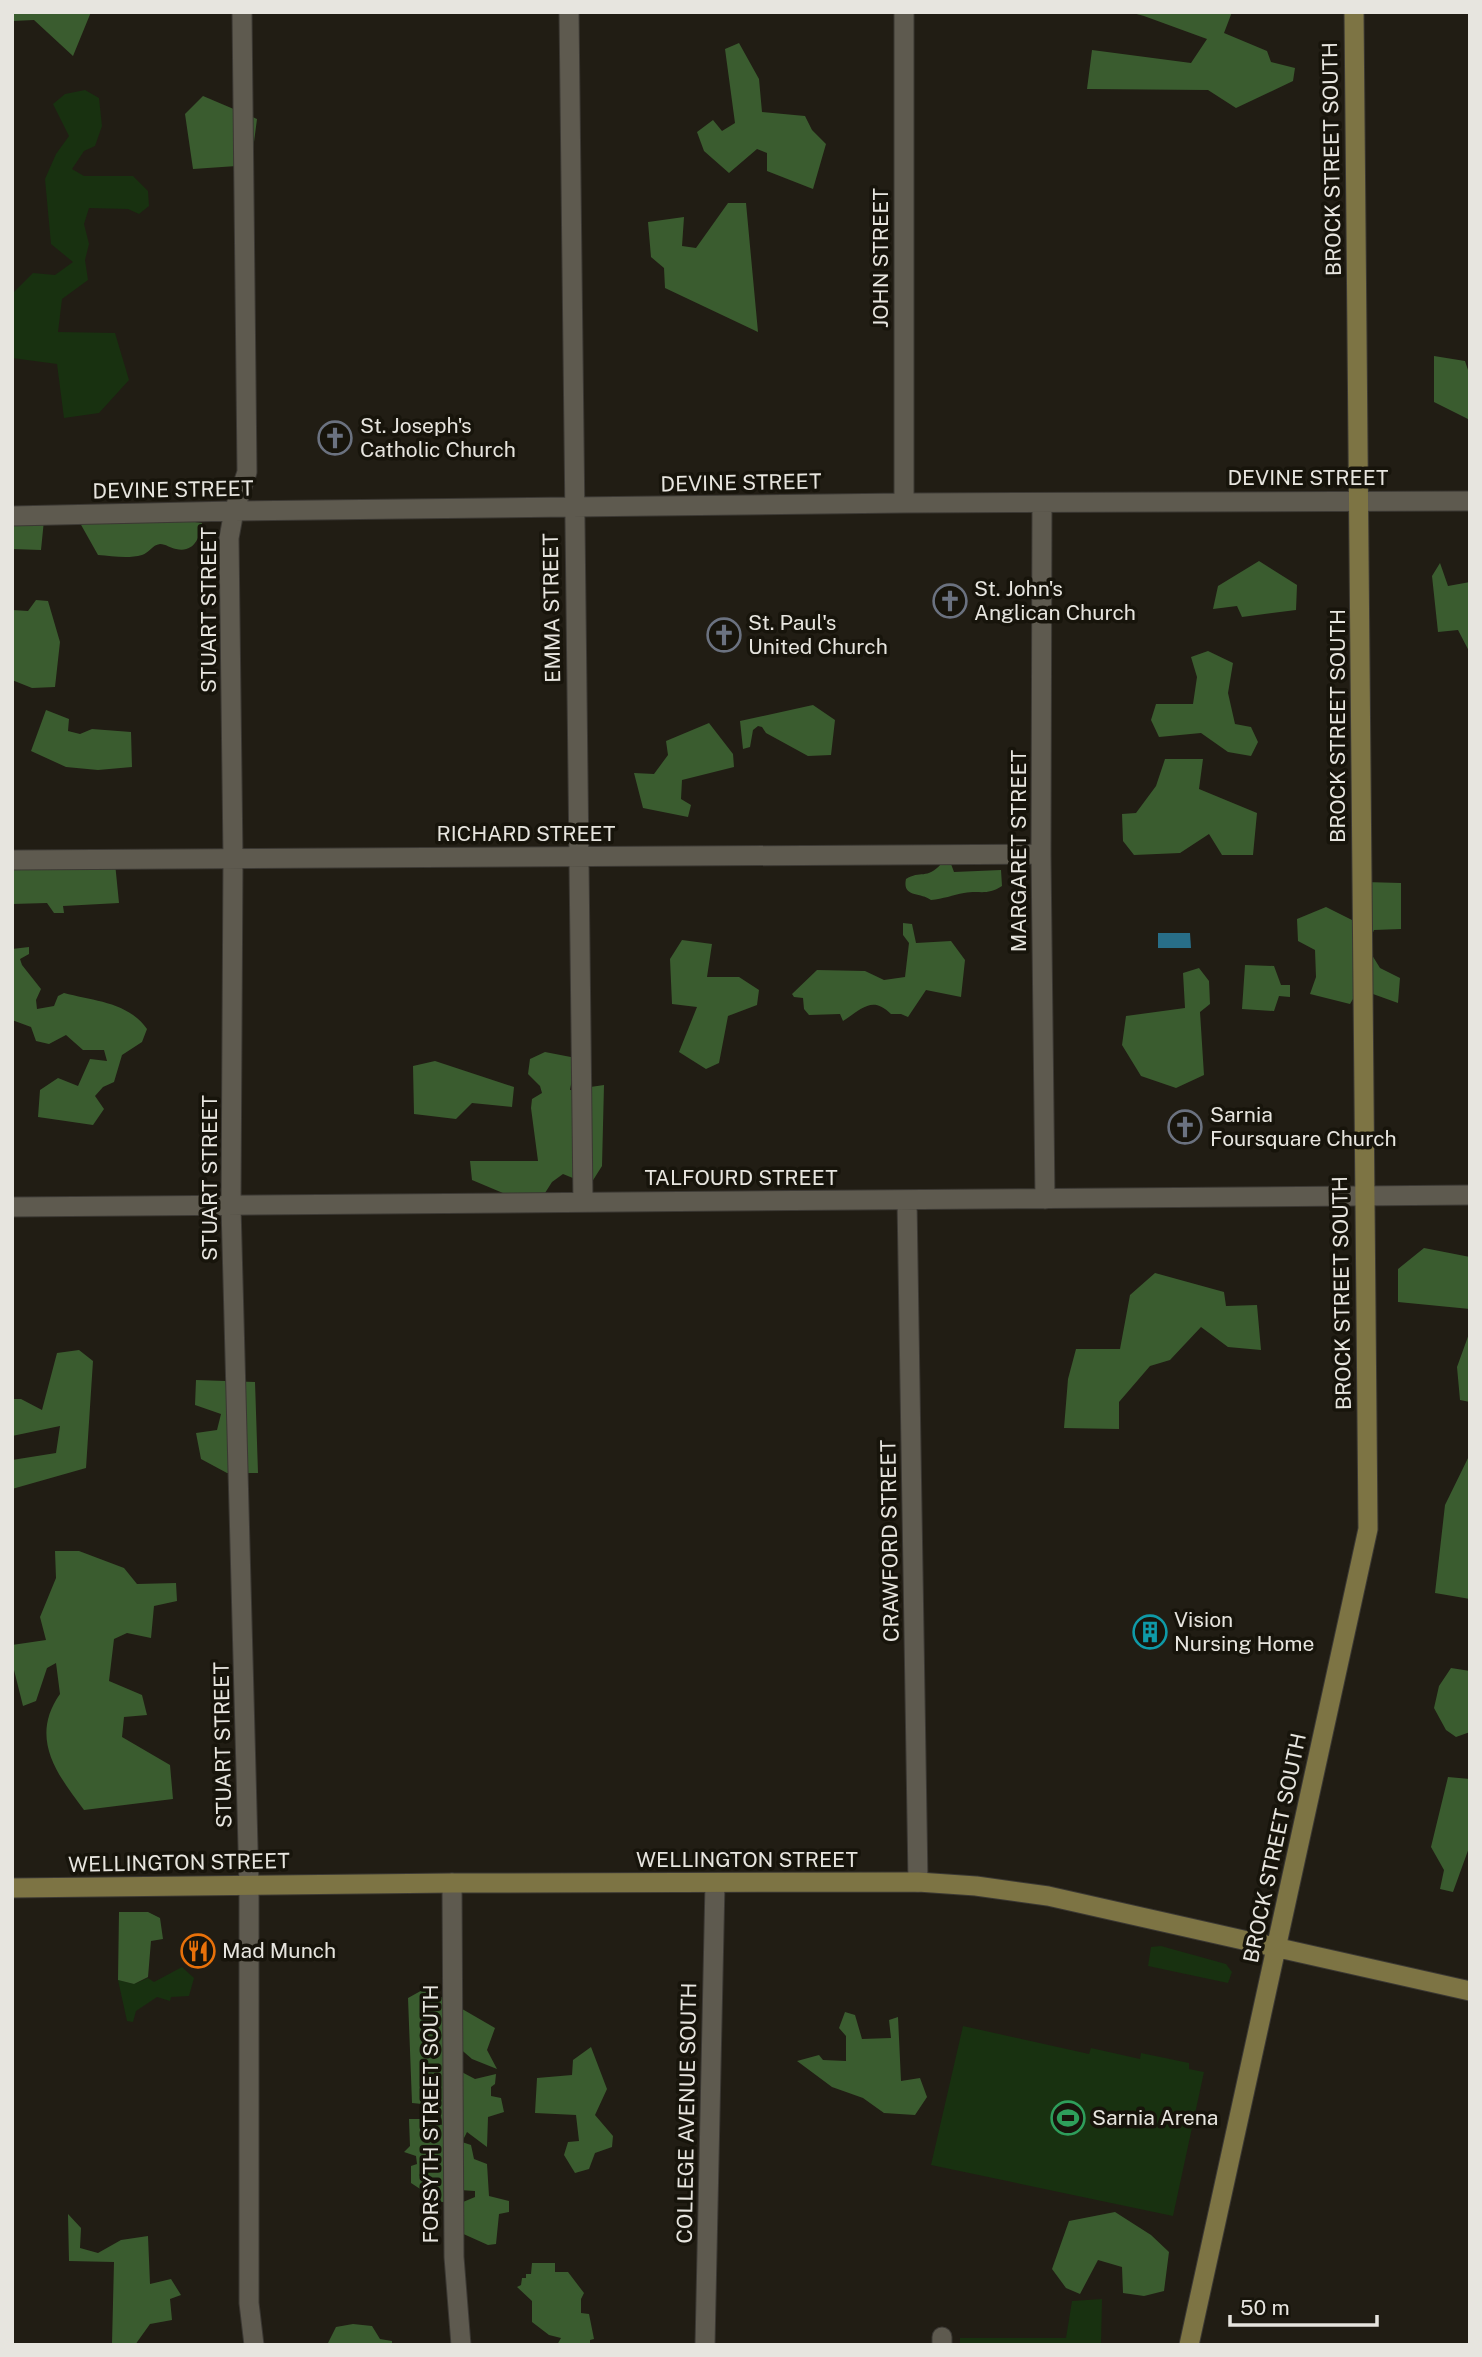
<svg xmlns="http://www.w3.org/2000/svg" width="1482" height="2357" font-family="'Public Sans',sans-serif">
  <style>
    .green { fill: #183110 }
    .forest { fill: #3a5c2f }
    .water { fill: #286e88 }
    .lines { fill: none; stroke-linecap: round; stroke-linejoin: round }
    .minor-casing { stroke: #3b3833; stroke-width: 21 }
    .secondary-casing { stroke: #3b3833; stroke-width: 21 }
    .minor { stroke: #5e5a4f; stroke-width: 19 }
    .secondary { stroke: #7d7444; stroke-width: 19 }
    .labels { text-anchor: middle; stroke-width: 7; stroke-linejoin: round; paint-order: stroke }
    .street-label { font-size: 21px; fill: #e7e5df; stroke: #17140b }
    .poi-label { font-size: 21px; fill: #e7e5df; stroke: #17140b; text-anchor: start }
  </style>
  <rect width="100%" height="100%" fill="#211d14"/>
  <!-- green -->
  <path class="green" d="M85,90L99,98L102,126L95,146L84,151L72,169L84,176H133L148,191L149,206L139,214L128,209L89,208L84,224L89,244L85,260L88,280L62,299L58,332L115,333L129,380L99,413L64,418L57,364L12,358V294L33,273L55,275L73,262L51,244L45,179L56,154L69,136L53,104L65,94Z
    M1161,1946L1226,1964L1232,1972L1228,1983L1148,1966L1151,1947Z
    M182,1967L194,1978L189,1996L171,1997L170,2001L157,1997L136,2011L133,2022L127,2021L118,1980L134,1984L148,1978L154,1982Z
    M963,2026L1089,2054L1091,2048L1140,2059L1141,2053L1189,2063V2069L1204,2072L1173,2216L931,2165Z
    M1102,2299L1101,2345H960V2338H1066L1072,2301Z"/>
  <!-- forest -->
  <path class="forest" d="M12,12H91L73,56L34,20L12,21Z
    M1129,12H1232L1224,33L1267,51L1271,62L1295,68L1293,81L1236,108L1208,90L1087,89L1092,50L1191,63L1207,39L1144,16Z
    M739,43L759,79L762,112L805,116L812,130L826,144L813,189L767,171V153L757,149L729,173L704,151L697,132L713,120L722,131L735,123L725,49Z
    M203,96L257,119L251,165L193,169L185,114Z
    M728,203H746L758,332L665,288L664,268L651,257L648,222L684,217L682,246L696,248Z
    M1434,356L1465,361L1470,376V420L1434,402Z
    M94,508L202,523C200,538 194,553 176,549C170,548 166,544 160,544C152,545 149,553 142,555C128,559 112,556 98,555L80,523Z
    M12,520H44L41,550L12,549Z
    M1259,561L1297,585L1296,610L1242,617L1237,606L1213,609L1218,586Z
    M1440,563L1448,586L1470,582V653L1458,630L1438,632L1432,576Z
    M36,600L48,601L60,642L55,687L32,688L12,680V610L28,611Z
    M1208,651L1233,663L1228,693L1235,724L1251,727L1258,742L1251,756L1228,752L1201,733L1159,737L1151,720L1156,704H1193L1197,677L1191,657Z
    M813,705L835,720L831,755L808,756L766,733L762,727L758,726L753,730L750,747L743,749L740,721Z
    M46,710L69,719L68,731L80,734L92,729L131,732L132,767L98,770L66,767L31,751Z
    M709,723L733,754L734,767L682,780L681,799L691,805L688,817L643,808L634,773L654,774L668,755L666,741Z
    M1165,759H1203L1199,789L1257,813L1253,855H1222L1209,834L1180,853L1134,855L1123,841L1122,814L1136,813L1156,786Z
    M12,863H115L119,903L63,906L64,913H54L47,903L12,904Z
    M941,864H951L954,872L1001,870L1002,886C987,896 980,890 964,893C953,895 943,899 931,900C920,892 902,898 906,879C920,870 927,880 941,864Z
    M1365,882L1401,883V929L1374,930L1367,947L1380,968L1400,978L1398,1003L1359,989L1350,1004L1310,994L1316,977L1315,950L1298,941L1297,919L1326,907L1354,921Z
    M903,923L912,924L916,943L951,941L965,960L961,997L926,990L908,1017L901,1014H891C872,995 862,1009 843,1021L840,1014L809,1015L804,1009L803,998L794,997L792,994L817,970L865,971L884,980L905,977L909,943L903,935Z
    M682,940L712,944L707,977H739L759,990L757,1005L728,1016L719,1063L706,1069L679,1052L697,1007L672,1004L670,959Z
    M29,947V954L20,959L22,965L41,989L36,1000L37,1009L54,1006L58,996L64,993C94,1001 128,1002 147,1029L142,1042L122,1055L114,1082L103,1087L95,1096L104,1109L93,1125L38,1117L40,1090L58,1078L78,1086L90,1059L107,1061L104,1050H83L66,1035L49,1044L36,1041L31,1027L12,1020V949Z
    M1245,965L1274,966L1281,985H1290V997L1279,996L1274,1011L1242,1009Z
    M1199,968L1209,981L1210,1004L1200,1012L1204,1075L1176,1088L1141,1076L1122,1045L1126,1016L1185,1008L1183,973Z
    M545,1052L576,1058L570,1090L604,1085L602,1166L590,1185L563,1174L552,1182L545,1193L510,1196L472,1180L470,1161H538L531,1108L532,1099L542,1093L540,1086L528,1074L530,1059Z
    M435,1061L514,1087L512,1107L472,1103L456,1119L414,1114L413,1066Z
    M1424,1248L1470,1257V1309L1398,1302V1269Z
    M1155,1273L1224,1292L1226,1306L1257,1305L1261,1350L1228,1347L1201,1327L1170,1360L1150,1366L1119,1402V1429L1064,1428L1068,1379L1076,1349H1120L1130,1295Z
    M1470,1331V1402L1460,1400L1457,1367Z
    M79,1350L93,1361L86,1468L12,1489V1460L56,1453L60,1426L12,1436V1399H21L42,1410L57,1353Z
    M196,1380L255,1382L258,1473H227L201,1459L196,1433L217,1430L221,1414L195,1405Z
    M1470,1454V1599L1435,1593L1445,1505Z
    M55,1551H79L124,1568L137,1584L176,1583L177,1601L154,1606L151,1638L127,1633L114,1639L109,1681L142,1695L147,1715L124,1717L122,1737L170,1765L173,1799L84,1810C57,1774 29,1738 60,1694L56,1663L47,1668L36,1701L23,1706L12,1662V1645L46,1640L40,1617L56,1578Z
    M1451,1668L1470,1671V1732L1456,1737L1446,1730L1434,1708L1439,1686Z
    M1448,1777L1470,1779V1845L1453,1892L1440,1889L1444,1870L1431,1847Z
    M119,1912H148L160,1918L163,1939L151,1941L148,1977L134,1984L118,1980Z
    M426,1988L495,2028L487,2050L497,2069L472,2059L457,2046L456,2069L475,2079L496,2074L495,2084L491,2087V2096L501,2098L504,2112L488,2117L487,2147L467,2132L462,2142L471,2145L474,2159L487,2164L489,2196L509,2201V2212L499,2214L496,2244L488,2245L459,2232L463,2202L475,2197V2191L460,2190L450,2202H440L411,2183V2166L417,2164L416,2156L404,2152L410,2146L409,2119H429L442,2125L441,2116L433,2105L412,2103L408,1998Z
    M845,2012L855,2015L862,2039L891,2038L889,2020L898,2017L901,2081L920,2078L927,2097L915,2115L884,2113L863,2098L832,2087L797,2061L819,2055L823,2060L846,2061V2036L839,2028Z
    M591,2047L607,2089L595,2115L613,2136L612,2147L595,2153L589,2169L575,2173L564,2155L568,2142L579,2141L576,2115L535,2113L537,2078L572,2075L573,2060Z
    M1115,2212L1151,2235L1169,2252L1164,2291L1144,2296L1123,2293L1122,2267L1098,2260L1080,2294L1066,2288L1052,2269L1069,2221Z
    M68,2214L81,2228L80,2248L98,2253L121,2240L148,2236L150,2284L171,2279L181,2295L170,2299L172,2320L150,2324L135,2345L112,2344L114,2262L69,2261Z
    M532,2263H555V2272H568L584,2293L581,2299V2313L589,2314L594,2339L590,2340V2345H557L561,2338L549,2335L532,2322V2301L517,2287L521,2285L522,2278H526V2274H531Z
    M353,2324L372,2326L380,2339L392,2341V2345H329L328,2343L336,2327Z"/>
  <!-- water -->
  <path class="water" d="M1158,933H1190L1191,948H1158Z"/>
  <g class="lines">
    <defs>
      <path id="minor" d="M242,12L247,472L234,511L229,538L233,858L231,1206L249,1885V2303L254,2345
        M569,12L583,1202
        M904,12V503
        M1042,503L1041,854L1045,1199
        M12,516L234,511L904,503L1470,501
        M12,860L1041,854
        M907,1200L918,1882
        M12,1207L1470,1195
        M452,1883L454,2257L461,2345
        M705,2345L715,1883
        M942,2345V2337"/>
      <path id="secondary" d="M12,1888L452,1883L918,1882L976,1886L1048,1896L1470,1991
        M1189,2345L1368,1529L1354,12"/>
    </defs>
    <!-- minor casing -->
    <use href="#minor" class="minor-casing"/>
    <!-- secondary casing -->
    <use href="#secondary" class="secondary-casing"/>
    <!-- minor -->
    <use href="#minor" class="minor"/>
    <!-- secondary -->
    <use href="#secondary" class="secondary"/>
  </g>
  <!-- icons -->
  <defs>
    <symbol id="church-ring" viewBox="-11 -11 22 22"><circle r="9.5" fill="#17140b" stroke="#6b7280" stroke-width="1.5"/><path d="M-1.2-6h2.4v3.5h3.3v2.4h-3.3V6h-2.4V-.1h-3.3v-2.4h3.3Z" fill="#6b7280"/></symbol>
    <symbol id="building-ring" viewBox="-11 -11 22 22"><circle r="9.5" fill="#17140b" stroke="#0f9aa8" stroke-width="1.5"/><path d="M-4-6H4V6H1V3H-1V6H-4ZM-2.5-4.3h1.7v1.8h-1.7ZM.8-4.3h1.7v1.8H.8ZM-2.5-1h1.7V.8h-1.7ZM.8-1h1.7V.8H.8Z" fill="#0f9aa8"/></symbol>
    <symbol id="restaurant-ring" viewBox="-11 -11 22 22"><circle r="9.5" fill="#17140b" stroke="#e8710a" stroke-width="1.5"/><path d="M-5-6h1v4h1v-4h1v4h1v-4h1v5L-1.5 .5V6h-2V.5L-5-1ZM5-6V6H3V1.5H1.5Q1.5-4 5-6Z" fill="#e8710a"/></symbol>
    <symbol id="stadium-ring" viewBox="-11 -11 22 22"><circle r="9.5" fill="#17140b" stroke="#2e9e5b" stroke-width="1.5"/><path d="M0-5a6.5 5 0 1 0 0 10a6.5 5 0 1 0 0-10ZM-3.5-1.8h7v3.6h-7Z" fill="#2e9e5b"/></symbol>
  </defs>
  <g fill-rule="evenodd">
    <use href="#church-ring" x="316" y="419" width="38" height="38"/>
    <use href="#church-ring" x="931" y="582" width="38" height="38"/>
    <use href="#church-ring" x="705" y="616" width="38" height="38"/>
    <use href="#church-ring" x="1166" y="1108" width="38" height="38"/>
    <use href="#building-ring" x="1131" y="1613" width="38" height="38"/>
    <use href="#restaurant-ring" x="179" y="1932" width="38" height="38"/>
    <use href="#stadium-ring" x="1049" y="2099" width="38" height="38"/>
  </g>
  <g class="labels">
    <!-- street labels -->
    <g class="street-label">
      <text transform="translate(1332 159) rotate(-91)" y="7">BROCK STREET SOUTH</text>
      <text transform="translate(881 258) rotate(-90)" y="7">JOHN STREET</text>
      <text x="1308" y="485">DEVINE STREET</text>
      <text transform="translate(741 483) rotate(-1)" y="7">DEVINE STREET</text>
      <text transform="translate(173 490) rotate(-1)" y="7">DEVINE STREET</text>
      <text transform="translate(552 608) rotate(-91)" y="7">EMMA STREET</text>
      <text transform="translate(209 610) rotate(-90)" y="7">STUART STREET</text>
      <text transform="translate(1338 726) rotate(-90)" y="7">BROCK STREET SOUTH</text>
      <text x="526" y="841">RICHARD STREET</text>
      <text transform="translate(1019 851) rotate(-90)" y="7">MARGARET STREET</text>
      <text transform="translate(210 1178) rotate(-90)" y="7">STUART STREET</text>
      <text x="741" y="1185">TALFOURD STREET</text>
      <text transform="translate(1342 1293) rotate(-91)" y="7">BROCK STREET SOUTH</text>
      <text transform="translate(890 1541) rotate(-91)" y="7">CRAWFORD STREET</text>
      <text transform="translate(223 1745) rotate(-91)" y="7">STUART STREET</text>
      <text transform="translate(1275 1848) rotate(-78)" y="7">BROCK STREET SOUTH</text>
      <text x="747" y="1867">WELLINGTON STREET</text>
      <text transform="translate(179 1863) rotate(-1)" y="7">WELLINGTON STREET</text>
      <text transform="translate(687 2113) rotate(-89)" y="7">COLLEGE AVENUE SOUTH</text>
      <text transform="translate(431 2114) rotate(-90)" y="7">FORSYTH STREET SOUTH</text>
    </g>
    <!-- poi labels -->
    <g class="poi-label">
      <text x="360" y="433">St. Joseph's<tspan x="360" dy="24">Catholic Church</tspan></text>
      <text x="974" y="596">St. John's<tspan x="974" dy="24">Anglican Church</tspan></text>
      <text x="748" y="630">St. Paul's<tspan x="748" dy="24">United Church</tspan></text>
      <text x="1210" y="1122">Sarnia<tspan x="1210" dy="24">Foursquare Church</tspan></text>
      <text x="1174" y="1627">Vision<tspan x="1174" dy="24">Nursing Home</tspan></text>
      <text x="222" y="1958">Mad Munch</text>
      <text x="1092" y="2125">Sarnia Arena</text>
    </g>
  </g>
  <!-- border -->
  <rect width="1482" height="2357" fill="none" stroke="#e7e5df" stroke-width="28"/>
  <!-- scale -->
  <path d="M1230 2315v10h147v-10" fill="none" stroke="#e7e5df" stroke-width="3.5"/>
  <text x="1240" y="2315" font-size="21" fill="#e7e5df" stroke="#17140b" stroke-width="5" paint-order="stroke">50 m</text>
</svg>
